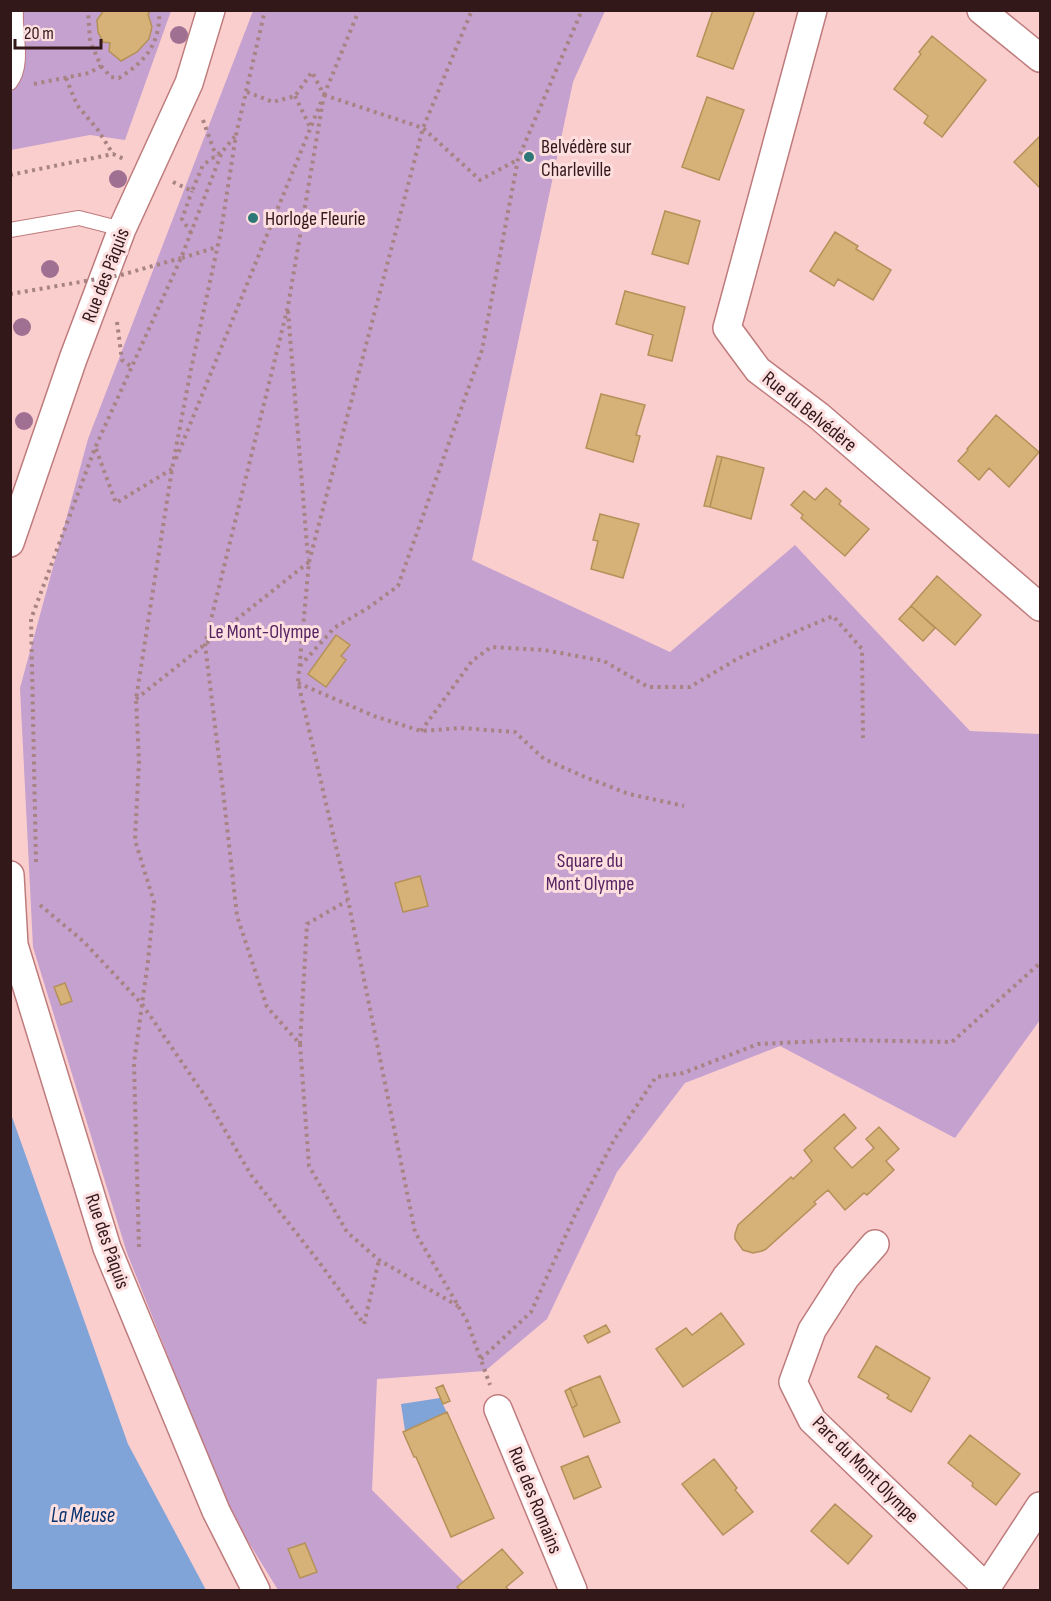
<svg xmlns="http://www.w3.org/2000/svg" width="1051" height="1601" font-family="'Sofia Sans Condensed',sans-serif">
  <style>
    .green { fill: #c4a1cf }
    .water { fill: #81a4d8 }
    .building { fill: #d6b278; stroke: #b49159; stroke-width: 1.5 }
    .lines { fill: none; stroke-linecap: round; stroke-linejoin: round }
    .lane-casing { stroke: #be7b7c; stroke-width: 16 }
    .street-casing { stroke: #be7b7c; stroke-width: 30 }
    .path { stroke: #a88383; stroke-width: 4; stroke-dasharray: 3 4.5; stroke-linecap: butt }
    .lane { stroke: #fff; stroke-width: 14 }
    .street { stroke: #fff; stroke-width: 27 }
    .path-bridge { stroke: #a88383; stroke-width: 4; stroke-dasharray: 3 4.5; stroke-linecap: butt }
    .tree { fill: #a07093 }
    .poi-dot { fill: #2d7779; stroke: #fedfdf; stroke-width: 2 }
    .labels { text-anchor: middle; stroke-width: 6; stroke-linejoin: round; paint-order: stroke }
    .poi-label { font-size: 20px; fill: #321819; stroke: #fedfdf; text-anchor: start }
    .street-label { font-size: 20px; fill: #321819; stroke: #fedfdf }
    .park-label { font-size: 20px; fill: #552362; stroke: #fedfdf }
    .water-label { font-size: 21px; font-style: italic; fill: #063370; stroke: #fedfdf }
  </style>
  <rect width="100%" height="100%" fill="#fbcece"/>
  <!-- green -->
  <path class="green" d="M11,11H171L125,140L90,135L11,150Z
    M253,11H605L573,82L472,560L670,652L795,545L970,731L1040,734V1020L955,1138L780,1046L685,1083L617,1172L547,1319L485,1371L377,1379L372,1490L472,1590H278L230,1512L127,1253L33,947L20,688L88,439Z"/>
  <!-- water -->
  <path class="water" d="M11,1114L128,1444L206,1590H11Z
    M440,1398L447,1413L405,1431L401,1404Z"/>
  <!-- building -->
  <path class="building" d="M104,10H151L148,14L152,27L149,39L137,52L121,61L109,51L110,43L103,42L98,32L97,20Z
    M713,10H755L733,69L697,56Z
    M932,36L986,80L942,137L924,123L928,116L894,89L921,54L919,52Z
    M707,97L744,110L719,180L682,167Z
    M1040,136V188L1014,162Z
    M665,211L700,221L688,264L652,254Z
    M835,232L858,246L856,249L891,270L873,300L838,279L834,286L810,271Z
    M625,291L685,307L672,361L648,355L653,335L616,324Z
    M601,394L645,405L636,435L640,436L633,462L586,448Z
    M996,415L1039,452L1009,487L989,468L979,480L958,461L968,450L967,449Z
    M717,456L722,457L710,507L704,506Z
    M722,457L764,468L751,519L710,507Z
    M826,488L841,501L839,504L869,529L845,556L801,518L803,515L791,505L804,491L815,500Z
    M600,514L639,524L623,578L591,569L598,541L593,540Z
    M937,576L981,615L955,645L911,606Z
    M911,606L935,628L923,641L899,619Z
    M336,635L350,645L341,656L346,660L326,687L308,674Z
    M420,876L428,906L403,912L395,883Z
    M65,983L72,1001L61,1005L54,987Z
    M844,1114L856,1128L834,1148L852,1168L874,1148L866,1139L879,1127L899,1149L886,1161L894,1170L867,1195L864,1193L845,1210L828,1190L814,1202L816,1204L766,1249L762,1251L753,1253L743,1250L735,1239V1234L738,1225L791,1177L793,1179L812,1161L804,1150Z
    M721,1313L744,1344L683,1387L656,1349L686,1328L692,1335Z
    M606,1325L610,1332L588,1343L584,1336Z
    M876,1346L930,1378L911,1412L887,1398L889,1395L858,1377Z
    M600,1376L620,1422L584,1437L572,1408L577,1405L570,1388Z
    M443,1385L450,1401L443,1404L436,1388Z
    M570,1388L577,1405L572,1408L565,1391Z
    M447,1412L494,1518L451,1537L416,1457H414L403,1432Z
    M970,1435L1020,1474L996,1505L972,1486L973,1483L948,1463Z
    M588,1456L601,1487L574,1499L561,1467Z
    M714,1459L737,1488L735,1490L753,1512L723,1535L682,1484Z
    M835,1504L872,1536L848,1564L811,1531Z
    M305,1543L317,1572L300,1578L288,1549Z
    M502,1549L523,1573L506,1587L509,1590H460L457,1587Z"/>
  <g class="lines">
    <defs>
      <path id="lane" d="M10,83C25,64 14,32 16,10
        M10,230L79,218L122,229"/>
      <path id="street" d="M813,10L727,328L758,370L819,416L1040,607
        M981,10L1040,58
        M10,543L73,359L122,229L189,83L211,10
        M10,875L14,945L107,1248L216,1511L256,1590
        M875,1244L846,1277L812,1330L793,1382L812,1420L987,1588
        M498,1409L573,1590
        M985,1590L1040,1506"/>
    </defs>
    <!-- lane casing -->
    <use href="#lane" class="lane-casing"/>
    <!-- street casing -->
    <use href="#street" class="street-casing"/>
    <!-- path -->
    <path class="path" d="M101,66L111,77L119,78C145,62 161,43 159,10
      M66,78L77,105L98,130L113,154
      M34,84L89,73L101,66L90,41L88,10
      M247,92L273,102L295,96L312,72L324,95L288,306L205,644L223,791L237,916L267,1007L300,1044L307,924L347,901
      M324,95L359,10
      M324,95L423,128L480,180L517,160
      M295,96L310,127
      M203,120L216,156
      M10,175L113,154L126,160
      M173,182L192,191L203,165L221,152
      M191,233L182,219L192,191
      M182,258L217,247
      M288,311L308,558
      M117,322L122,360L132,367
      M96,449L116,503L172,469
      M176,459L321,102
      M309,562L423,128L472,10
      M300,666L334,628L368,608L398,586L482,350L518,159L582,10
      M298,683L374,716L421,731L461,728L515,732L544,759L585,777L629,794L684,806
      M136,699L309,562L298,682L346,890L415,1232L467,1321L490,1385
      M421,731L472,661L491,647L544,650L604,661L648,687H690L737,659L802,629L833,616L862,649L863,738
      M36,862L31,619L95,448L181,258L222,152L236,135
      M40,905L83,941L142,1004L205,1096L251,1175L319,1262L364,1324L379,1260
      M300,1044L309,1166L347,1232L379,1260L458,1306
      M139,1247L134,1063L148,961L154,902L135,840L139,761L136,699L172,469L191,369L221,231L236,135L265,10
      M481,1359L531,1312L575,1215L614,1140L656,1077L683,1073L758,1044L842,1040L952,1042L1040,963"/>
    <!-- lane -->
    <use href="#lane" class="lane"/>
    <!-- street -->
    <use href="#street" class="street"/>
    <!-- path-bridge -->
    <path class="path-bridge" d="M10,294L121,275L181,258"/>
  </g>
  <!-- trees -->
  <g class="tree">
    <circle cx="179" cy="35" r="9"/>
    <circle cx="118" cy="179" r="9"/>
    <circle cx="50" cy="269" r="9"/>
    <circle cx="22" cy="327" r="9"/>
    <circle cx="24" cy="421" r="9"/>
  </g>
  <!-- markers -->
  <g class="poi-dot">
    <circle cx="529" cy="157" r="6"/>
    <circle cx="253" cy="218" r="6"/>
  </g>
  <g class="labels">
    <!-- poi labels -->
    <g class="poi-label">
      <text x="541" y="153">Belvédère sur<tspan x="541" dy="23">Charleville</tspan></text>
      <text x="265" y="225">Horloge Fleurie</text>
    </g>
    <!-- street labels -->
    <g class="street-label">
      <text transform="translate(105 275) rotate(-69)" y="7">Rue des Pâquis</text>
      <text transform="translate(810 411) rotate(39)" y="7">Rue du Belvédère</text>
      <text transform="translate(108 1241) rotate(71)" y="7">Rue des Pâquis</text>
      <text transform="translate(866 1469) rotate(45)" y="7">Parc du Mont Olympe</text>
      <text transform="translate(536 1500) rotate(68)" y="7">Rue des Romains</text>
    </g>
    <!-- park labels -->
    <g class="park-label">
      <text x="264" y="638">Le Mont-Olympe</text>
      <text x="590" y="867">Square du<tspan x="590" dy="23">Mont Olympe</tspan></text>
    </g>
    <!-- water labels -->
    <g class="water-label">
      <text x="83" y="1522">La Meuse</text>
    </g>
  </g>
  <!-- border -->
  <rect width="1051" height="1601" fill="none" stroke="#321819" stroke-width="24"/>
  <!-- scale -->
  <path d="M15 39v9h86v-9" fill="none" stroke="#321819" stroke-width="3"/>
  <text x="24" y="39" font-size="18" fill="#321819" stroke="#fedfdf" stroke-width="4.5" paint-order="stroke">20 m</text>
</svg>
